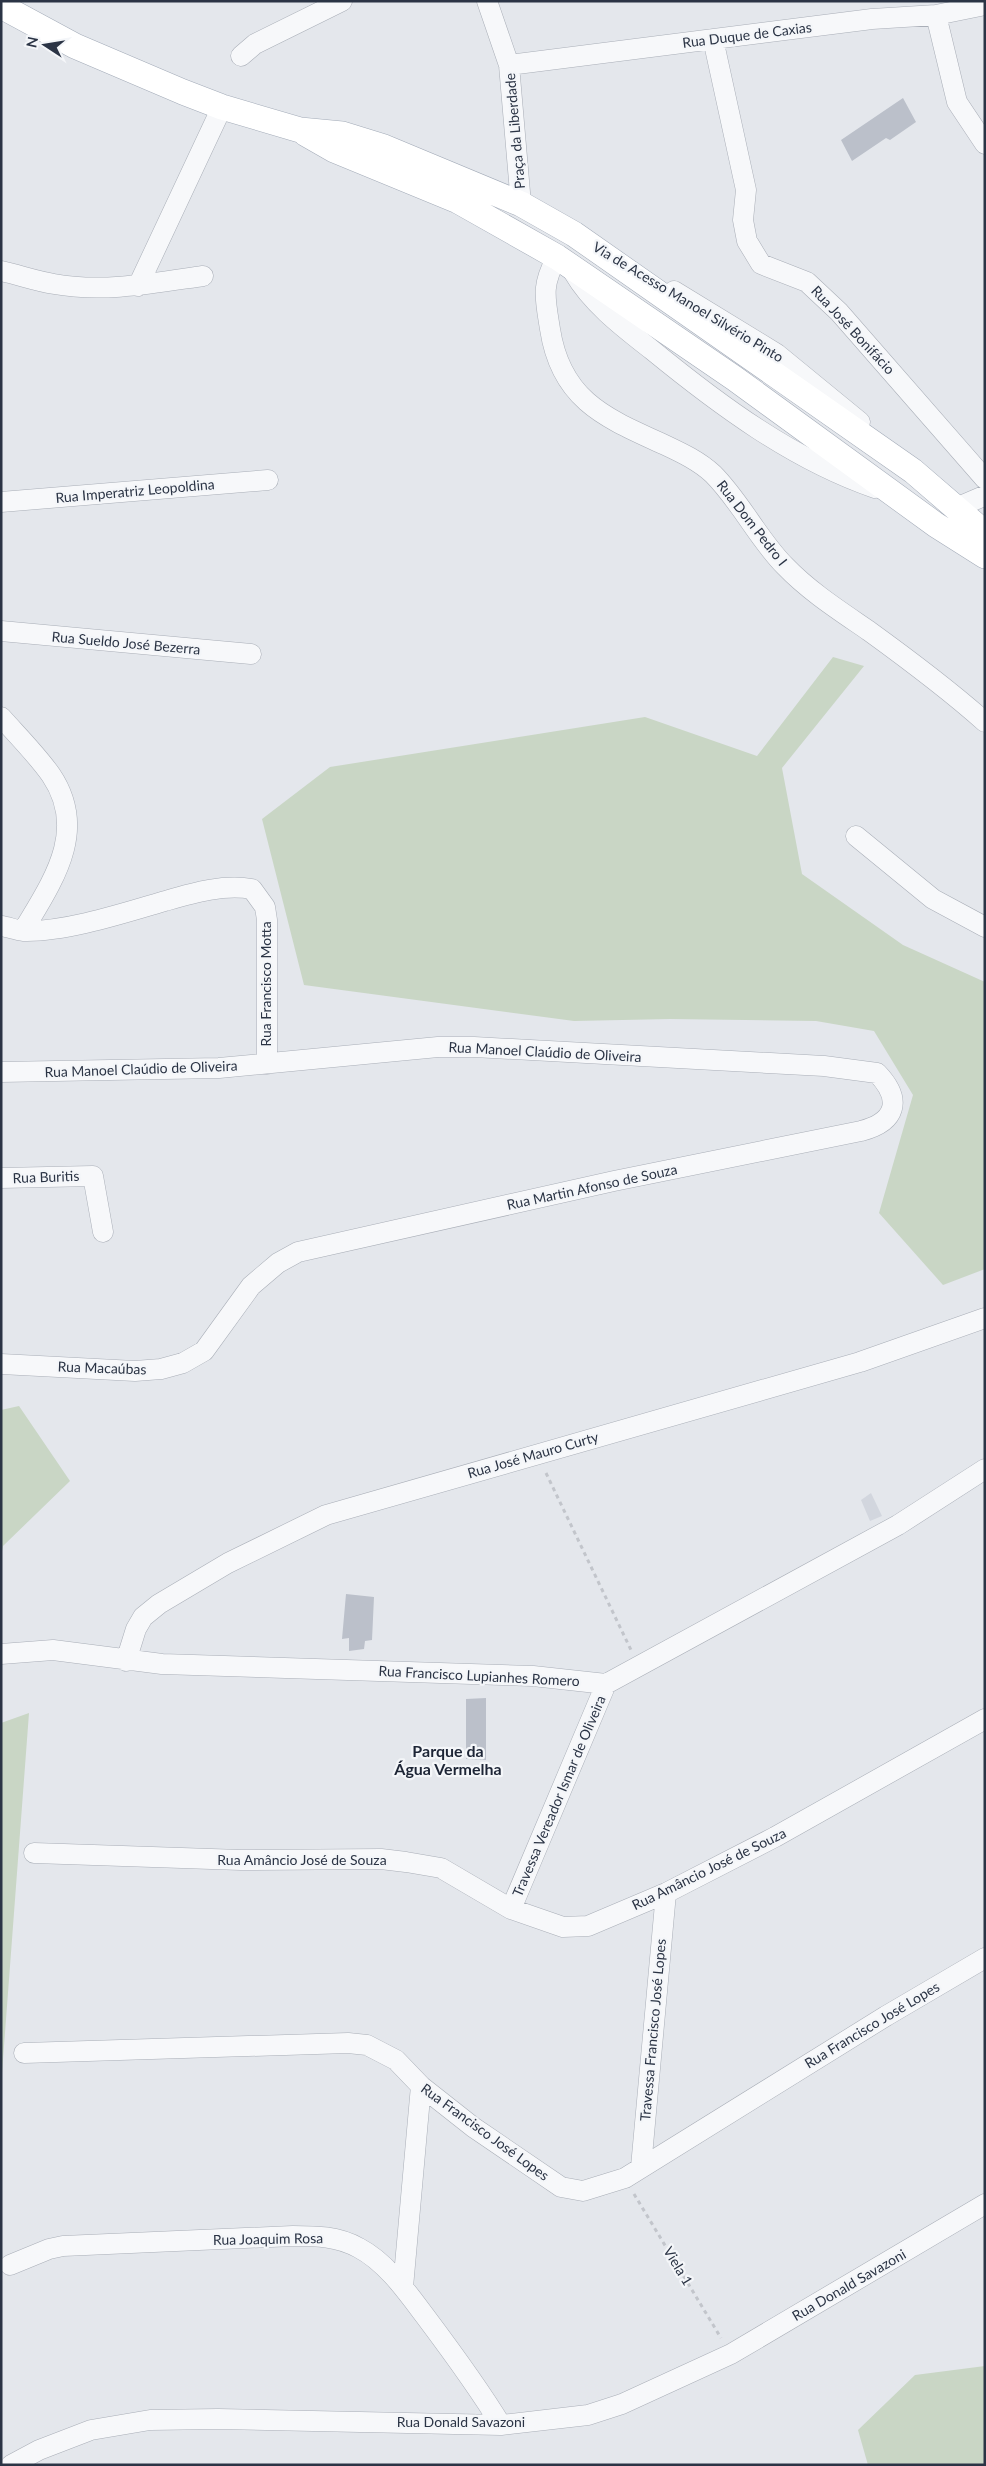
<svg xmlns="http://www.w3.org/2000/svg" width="986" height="2466" font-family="Lato,sans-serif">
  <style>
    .built { fill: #d2d6de }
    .green { fill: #c9d6c5 }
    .building { fill: #bbc0ca }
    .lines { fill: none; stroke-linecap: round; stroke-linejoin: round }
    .minor-casing { stroke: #a9aeb7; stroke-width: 21 }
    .major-casing { stroke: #a3abb8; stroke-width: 26 }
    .path { stroke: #c2c5cb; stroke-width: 3; stroke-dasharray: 4 4; stroke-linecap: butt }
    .minor { stroke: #f7f8fa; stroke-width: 20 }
    .major { stroke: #fff; stroke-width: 25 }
    .labels { text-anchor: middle; stroke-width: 4.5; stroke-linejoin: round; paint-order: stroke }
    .street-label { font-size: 14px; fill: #2b3445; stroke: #f4f6f9 }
    .quarter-label { font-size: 16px; font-weight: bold; fill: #1d2536; stroke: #f4f6f9 }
  </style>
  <rect width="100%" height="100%" fill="#e4e7ec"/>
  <!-- built -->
  <path class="built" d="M871,1493L882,1516L870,1521L861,1500Z"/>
  <!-- green -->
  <path class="green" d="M833,657L864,666L782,768L802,874L903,945L985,982V1269L943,1285L879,1213L913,1095L874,1031L816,1021L670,1019L574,1021L304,985L262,819L330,767L645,717L757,756Z
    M19,1406L70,1481L3,1546L1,1556V1410Z
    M29,1713L1,2086V1723Z
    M985,2366V2465H868L858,2430L915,2375Z"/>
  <!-- building -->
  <path class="building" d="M903,98L916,122L890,140L886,138L852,161L841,140Z
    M346,1594L374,1597L372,1640L365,1641L364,1649L349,1651V1638L342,1639Z
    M486,1698V1760L466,1759V1699Z"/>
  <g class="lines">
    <defs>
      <path id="minor" d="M487,1L509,65L521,204
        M936,15L957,102L985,144
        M713,39L746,190L743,220L747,241L761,264L807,282L839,312L985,479
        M241,56L255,44L342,1
        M509,65L872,19L936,15L985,5
        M557,257C541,286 545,297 550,329C561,401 606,418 665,445C682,453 699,461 713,474C741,502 758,539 785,566C810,592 840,611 869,631C909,660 948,689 985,722
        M1,271C19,275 36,281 54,284C103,293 155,283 203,276
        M574,273C592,304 624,328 652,350C718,404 793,460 875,488
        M138,286L222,107
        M674,291L777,354L860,422
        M1,502L268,480
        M956,508L984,496
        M1,631L251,654
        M1,717C18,736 37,755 51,775C89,831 52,882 23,931
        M856,836L933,899L985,927
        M1,926C8,927 16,930 24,931C66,932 124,913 165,901C193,893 223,884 252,889L265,907L267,920V1064
        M1,1072L219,1068L438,1047H474L824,1066L877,1073C903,1100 896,1122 861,1131L614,1181L298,1252L278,1263L251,1286L204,1351L183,1363L161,1369L135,1371L1,1364
        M1,1178L93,1176L103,1232
        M1,1654L53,1650L162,1664L533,1676L606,1684L898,1525L985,1469
        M126,1661L136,1629L143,1617L159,1604L228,1563L326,1515L860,1362L985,1318
        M34,1853L241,1860L381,1859L406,1862L441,1868L511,1909L563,1927L588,1926L666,1893L775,1837L985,1719
        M511,1909L606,1684
        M24,2053L348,2043L367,2045L396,2060L421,2086L473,2127L561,2187L583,2191L625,2178L886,2016L985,1958
        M641,2167L666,1893
        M10,2265L49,2249L63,2246L293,2236C316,2236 338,2236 359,2248C386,2262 407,2292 425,2316C452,2352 478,2387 501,2425
        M403,2287L421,2086
        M11,2465L39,2450L91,2430L150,2420L218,2419L501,2425L588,2415L622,2404L731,2354L985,2204"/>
      <path id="major" d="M1,6L75,46L183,92L222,107L300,130L342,134L384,147L521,204L574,234L913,471L985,533
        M306,134L334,150L458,201L557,257L734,378L936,525L985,556"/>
    </defs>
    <!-- minor casing -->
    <use href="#minor" class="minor-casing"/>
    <!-- major casing -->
    <use href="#major" class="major-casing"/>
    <!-- path -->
    <path class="path" d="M546,1473L631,1650
      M634,2194L721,2338"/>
    <!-- minor -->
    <use href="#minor" class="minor"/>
    <!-- major -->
    <use href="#major" class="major"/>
  </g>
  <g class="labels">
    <!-- street labels -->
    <g class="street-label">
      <text transform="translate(747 35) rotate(-7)" y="5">Rua Duque de Caxias</text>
      <text transform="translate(515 131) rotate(-95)" y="5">Praça da Liberdade</text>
      <text transform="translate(688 302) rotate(31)" y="5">Via de Acesso Manoel Silvério Pinto</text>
      <text transform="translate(853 330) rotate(47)" y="5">Rua José Bonifácio</text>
      <text transform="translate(135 491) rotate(-5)" y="5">Rua Imperatriz Leopoldina</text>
      <text transform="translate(752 523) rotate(52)" y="5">Rua Dom Pedro I</text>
      <text transform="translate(126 643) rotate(5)" y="5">Rua Sueldo José Bezerra</text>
      <text transform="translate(266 984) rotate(-90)" y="5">Rua Francisco Motta</text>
      <text transform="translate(545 1052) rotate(3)" y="5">Rua Manoel Claúdio de Oliveira</text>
      <text transform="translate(141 1069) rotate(-2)" y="5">Rua Manoel Claúdio de Oliveira</text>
      <text transform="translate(46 1177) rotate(-2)" y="5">Rua Buritis</text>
      <text transform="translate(592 1187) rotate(-12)" y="5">Rua Martin Afonso de Souza</text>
      <text transform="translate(102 1368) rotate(2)" y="5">Rua Macaúbas</text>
      <text transform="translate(533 1455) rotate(-16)" y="5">Rua José Mauro Curty</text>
      <text transform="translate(479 1676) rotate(3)" y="5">Rua Francisco Lupianhes Romero</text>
      <text transform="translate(559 1796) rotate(-67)" y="5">Travessa Vereador Ismar de Oliveira</text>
      <text x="302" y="1865">Rua Amâncio José de Souza</text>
      <text transform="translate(709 1869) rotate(-26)" y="5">Rua Amâncio José de Souza</text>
      <text transform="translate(872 2025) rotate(-31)" y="5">Rua Francisco José Lopes</text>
      <text transform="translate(653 2030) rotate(-85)" y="5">Travessa Francisco José Lopes</text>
      <text transform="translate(485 2132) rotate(36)" y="5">Rua Francisco José Lopes</text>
      <text transform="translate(268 2239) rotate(-1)" y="5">Rua Joaquim Rosa</text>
      <text transform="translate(678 2266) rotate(59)" y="5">Viela 1</text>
      <text transform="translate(849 2285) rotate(-30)" y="5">Rua Donald Savazoni</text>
      <text x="461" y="2427">Rua Donald Savazoni</text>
    </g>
    <!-- quarter labels -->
    <g class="quarter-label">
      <text x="448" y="1757">Parque da<tspan x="448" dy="18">Água Vermelha</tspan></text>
    </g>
  </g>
  <!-- border -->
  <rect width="986" height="2466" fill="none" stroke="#2b3445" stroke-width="5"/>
  <!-- north arrow -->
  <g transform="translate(45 45) rotate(282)" stroke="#f4f6f9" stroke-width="4" paint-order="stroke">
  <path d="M0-4L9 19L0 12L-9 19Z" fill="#2b3445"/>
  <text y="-8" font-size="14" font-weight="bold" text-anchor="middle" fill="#2b3445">N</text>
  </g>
</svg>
